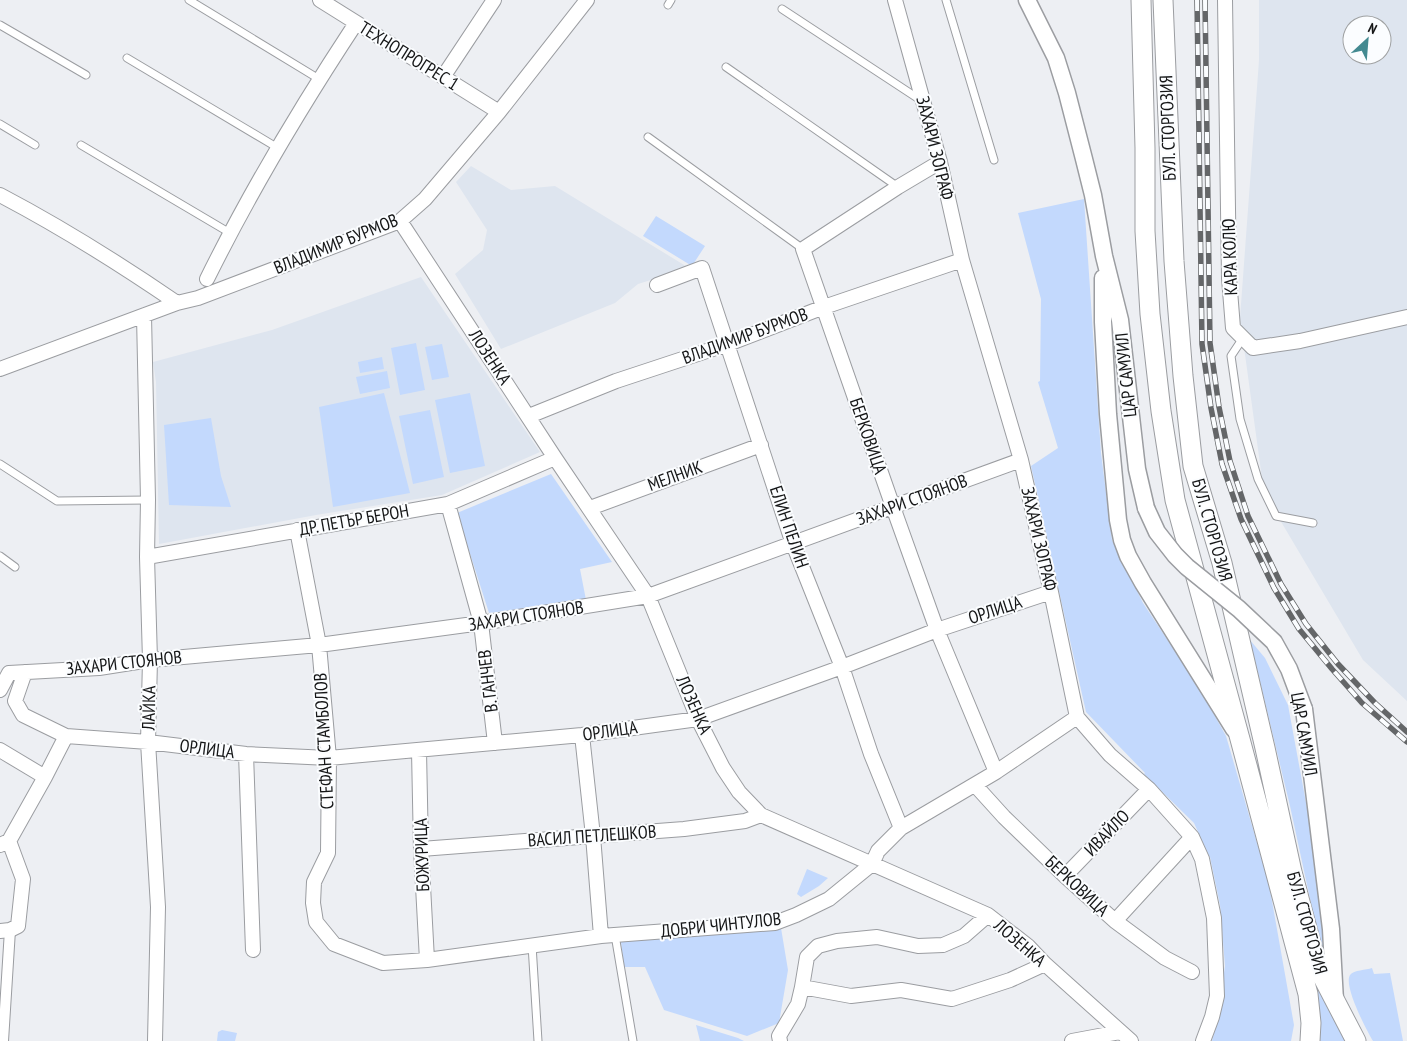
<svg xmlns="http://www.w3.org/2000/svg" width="1407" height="1041" font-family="'PT Sans Narrow',sans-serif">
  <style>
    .built { fill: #dee5ef; fill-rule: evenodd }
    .green { fill: #c3d9fd }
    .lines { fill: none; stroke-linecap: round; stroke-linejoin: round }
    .service-casing { stroke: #9b9da1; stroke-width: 9 }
    .pedestrian-casing { stroke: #9b9da1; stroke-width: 12 }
    .minor-casing { stroke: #9b9da1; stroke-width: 16 }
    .tertiary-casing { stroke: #9b9da1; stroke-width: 19 }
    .secondary-casing { stroke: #9b9da1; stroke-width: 21 }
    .service { stroke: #fff; stroke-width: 7 }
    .pedestrian { stroke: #fff; stroke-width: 10 }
    .minor { stroke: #fff; stroke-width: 14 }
    .tertiary { stroke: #fff; stroke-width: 16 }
    .secondary { stroke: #fff; stroke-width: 19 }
    .rail-casing { stroke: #646668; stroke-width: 5.5 }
    .rail { stroke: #fbfdff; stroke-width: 4; stroke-dasharray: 11; stroke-linecap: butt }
    .tertiary-bridge-casing { stroke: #9b9da1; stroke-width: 19; stroke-linecap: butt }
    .tertiary-bridge { stroke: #fff; stroke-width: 16 }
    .labels { text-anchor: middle; stroke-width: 4; stroke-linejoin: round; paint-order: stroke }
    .street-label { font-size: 18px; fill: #151617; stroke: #fbfdff }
  </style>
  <rect width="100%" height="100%" fill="#edeff3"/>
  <!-- built -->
  <path class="built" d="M1259,0H1407V701L1363,660L1264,493L1240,318L1259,60ZM1352,25H1382V55H1352Z
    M471,166L511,190L555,186L689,268L638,284L615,303L501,349L455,274L483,250L487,230L456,182Z
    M421,277L540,452L442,495L316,515L159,544L156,382L153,362L272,330Z"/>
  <!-- green -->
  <path class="green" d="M1084,199L1101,453L1112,540L1143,603L1200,689L1226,736L1269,884L1294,1025L1291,1041H1212L1217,1021L1225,966L1220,905L1210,857L1209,856L1194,823L1144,774L1145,773L1086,712L1031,466L1058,448L1038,382L1040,381L1041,299L1018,213Z
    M656,216L705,246L692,266L643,236Z
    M416,343L425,390L400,395L391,348Z
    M442,344L449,377L432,380L425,347Z
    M382,357L384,369L360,373L358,362Z
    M387,371L390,388L360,394L356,377Z
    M384,393L410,493L333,507L319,407Z
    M470,393L485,466L450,473L435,400Z
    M430,410L444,477L413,484L399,416Z
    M211,418L221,476L231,507L169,505L164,425Z
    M551,474L612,562L580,569L586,600L489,613L457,513Z
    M1250,640L1265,658L1288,705L1314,846L1325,947L1320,945L1290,806Z
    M1261,764L1349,1041H1314L1300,941L1257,766Z
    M807,869L828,878L819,886L801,897L797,894Z
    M781,928L788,970L779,1023L747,1036L664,1010L645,967H624L621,942L630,939Z
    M1372,968L1374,974L1390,973L1403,1041H1373C1367,1031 1343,986 1350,975C1354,970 1366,970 1372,968Z
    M696,1025L738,1038L744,1041H700Z
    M222,1030L237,1033L235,1041H217L218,1032Z"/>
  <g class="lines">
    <defs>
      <path id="service" d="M189,0L319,79
        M946,0L994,160
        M668,5L671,0
        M782,9L922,101
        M0,25L86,75
        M127,58L278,148
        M726,67L898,187
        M0,124L35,145
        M648,137L803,249
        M81,145L230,233
        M1243,338L1231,356L1240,419L1258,479L1276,516L1313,523
        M0,464L57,501L148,500
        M0,556L15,567
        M615,935L633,1041
        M532,945L538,1041"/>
      <path id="pedestrian" d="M3,1041L10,930"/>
      <path id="minor" d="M320,0L499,112
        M895,0L940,162L962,260L1021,460L1051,592L1077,717L1110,755L1149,789L1192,837L1202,859L1214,918L1217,996L1212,1017L1203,1041
        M1225,0L1229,278L1233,328L1253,348L1300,341L1407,317
        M443,77L494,0
        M940,162L898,187L803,249L893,507L937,630L996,772
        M0,195C61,227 120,264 177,303
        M400,221L555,458L648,596L698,719L723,768L739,792L761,815L988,915L1028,946L1045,964L1131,1041
        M207,279C251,190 302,105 356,23
        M657,285L702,268L793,544L842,667L871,754L901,828
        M144,316L148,500L147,557L150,660L148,742L158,907L155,1041
        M0,369L177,303L198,298L400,221L425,199L499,112L587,0
        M529,416L616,381L728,344L824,307L962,260
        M448,504L481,623L495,743
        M590,508L761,445
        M297,530L319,645L329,758L328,853L314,882L313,903L316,922L334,944L383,963L427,960L601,936L775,923L796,915L829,899L872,864L878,851L901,828L996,772L1077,717
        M147,557L448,504L555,458
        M25,672L15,701L23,715L66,736L148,742L246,754L329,758L582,735L698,719L842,667L937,630L1051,592
        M0,690L9,673L99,668L150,660L319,645L481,623L648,596L1021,460
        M582,735L593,836L601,936
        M0,750L45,777L9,841L0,845
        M419,751L421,849L427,960
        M246,754L253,950
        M45,777L66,736
        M975,785L1004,817L1065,876L1115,921L1165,958L1192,972
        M421,849L684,829L745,821L761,815
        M1065,876L1149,789
        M1115,921L1192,837
        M0,931L10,930L18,926L23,879L9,841
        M802,987L807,957L818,946L837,941L877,937L918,946L943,945L964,936L988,915
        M780,1041L779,1036L798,1004L802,987L851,996L901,990L952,999L1010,980L1045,964
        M1072,1041L1120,1032"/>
      <path id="tertiary" d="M1027,0L1056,58L1067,93L1084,159L1093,195L1104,256L1120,320L1137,469L1146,508
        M1103,278V322L1108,414L1118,520L1122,540L1128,556L1143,583L1234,729
        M1304,709L1331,929L1335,1001"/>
      <path id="secondary" d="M1141,0L1145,148V231L1150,314L1161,411L1175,500L1240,739L1308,994L1311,1023L1310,1041
        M1163,0L1174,261L1183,376L1193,466L1222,563L1265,748L1292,872L1317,966L1356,1041"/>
    </defs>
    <!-- service casing -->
    <use href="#service" class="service-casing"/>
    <!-- pedestrian casing -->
    <use href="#pedestrian" class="pedestrian-casing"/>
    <!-- minor casing -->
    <use href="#minor" class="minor-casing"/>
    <!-- tertiary casing -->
    <use href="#tertiary" class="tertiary-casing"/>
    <!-- secondary casing -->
    <use href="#secondary" class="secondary-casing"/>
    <!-- service -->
    <use href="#service" class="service"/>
    <!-- pedestrian -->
    <use href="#pedestrian" class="pedestrian"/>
    <!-- minor -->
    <use href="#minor" class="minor"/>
    <!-- tertiary -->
    <use href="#tertiary" class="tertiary"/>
    <!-- secondary -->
    <use href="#secondary" class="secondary"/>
    <defs>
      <path id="rail" d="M1197,0L1202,344L1211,408L1222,464L1241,519L1274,588L1299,629L1332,669L1362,703L1407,742
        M1205,0L1210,343L1219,407L1230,461L1248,516L1281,584L1306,624L1338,664L1375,703L1407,732"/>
    </defs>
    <!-- rail casing -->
    <use href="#rail" class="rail-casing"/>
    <!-- rail -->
    <use href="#rail" class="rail"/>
    <defs>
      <path id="tertiary-bridge" d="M1146,508L1157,532L1175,555L1187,567L1239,609L1274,642L1289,669L1304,709"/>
    </defs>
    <!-- tertiary-bridge casing -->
    <use href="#tertiary-bridge" class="tertiary-bridge-casing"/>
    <!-- tertiary-bridge -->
    <use href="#tertiary-bridge" class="tertiary-bridge"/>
  </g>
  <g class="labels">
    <!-- street labels -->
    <g class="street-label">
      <text transform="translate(409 56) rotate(32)" y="6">ТЕХНОПРОГРЕС 1</text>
      <text transform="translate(1168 128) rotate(-92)" y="6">БУЛ. СТОРГОЗИЯ</text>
      <text transform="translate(935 148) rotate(76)" y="6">ЗАХАРИ ЗОГРАФ</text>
      <text transform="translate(336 244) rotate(-22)" y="6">ВЛАДИМИР БУРМОВ</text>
      <text transform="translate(1230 257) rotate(-92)" y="6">КАРА КОЛЮ</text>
      <text transform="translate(745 336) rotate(-20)" y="6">ВЛАДИМИР БУРМОВ</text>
      <text transform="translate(490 357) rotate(57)" y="6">ЛОЗЕНКА</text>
      <text transform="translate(1126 375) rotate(-96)" y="6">ЦАР САМУИЛ</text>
      <text transform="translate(868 436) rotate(71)" y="6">БЕРКОВИЦА</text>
      <text transform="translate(675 476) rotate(-20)" y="6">МЕЛНИК</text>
      <text transform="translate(912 500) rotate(-20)" y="6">ЗАХАРИ СТОЯНОВ</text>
      <text transform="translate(354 520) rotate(-10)" y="6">ДР. ПЕТЪР БЕРОН</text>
      <text transform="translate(789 527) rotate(71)" y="6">ЕЛИН ПЕЛИН</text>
      <text transform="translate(1212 530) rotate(74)" y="6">БУЛ. СТОРГОЗИЯ</text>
      <text transform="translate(1039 539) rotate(77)" y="6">ЗАХАРИ ЗОГРАФ</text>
      <text transform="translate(995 610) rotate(-18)" y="6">ОРЛИЦА</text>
      <text transform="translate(526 616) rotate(-9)" y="6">ЗАХАРИ СТОЯНОВ</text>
      <text transform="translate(124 663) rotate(-6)" y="6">ЗАХАРИ СТОЯНОВ</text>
      <text transform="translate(488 681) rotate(-97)" y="6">В. ГАНЧЕВ</text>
      <text transform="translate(694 705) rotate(66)" y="6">ЛОЗЕНКА</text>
      <text transform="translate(149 708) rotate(-89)" y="6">ЛАЙКА</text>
      <text transform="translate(610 731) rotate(-8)" y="6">ОРЛИЦА</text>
      <text transform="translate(1304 734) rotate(80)" y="6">ЦАР САМУИЛ</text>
      <text transform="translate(324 741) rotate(-93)" y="6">СТЕФАН СТАМБОЛОВ</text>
      <text transform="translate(207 749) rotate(7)" y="6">ОРЛИЦА</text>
      <text transform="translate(1107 833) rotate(-46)" y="6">ИВАЙЛО</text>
      <text transform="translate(592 836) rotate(-4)" y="6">ВАСИЛ ПЕТЛЕШКОВ</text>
      <text transform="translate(422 855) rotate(-92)" y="6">БОЖУРИЦА</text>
      <text transform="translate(1077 886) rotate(43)" y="6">БЕРКОВИЦА</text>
      <text transform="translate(1307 923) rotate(74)" y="6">БУЛ. СТОРГОЗИЯ</text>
      <text transform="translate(721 925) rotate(-6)" y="6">ДОБРИ ЧИНТУЛОВ</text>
      <text transform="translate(1020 943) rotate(41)" y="6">ЛОЗЕНКА</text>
    </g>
  </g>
  <!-- north arrow -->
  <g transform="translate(1367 40) rotate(26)"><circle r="24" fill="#fbfdff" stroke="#9fa1a2"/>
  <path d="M0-4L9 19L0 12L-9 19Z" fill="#438a91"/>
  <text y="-8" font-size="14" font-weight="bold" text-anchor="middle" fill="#151617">N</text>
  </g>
</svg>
